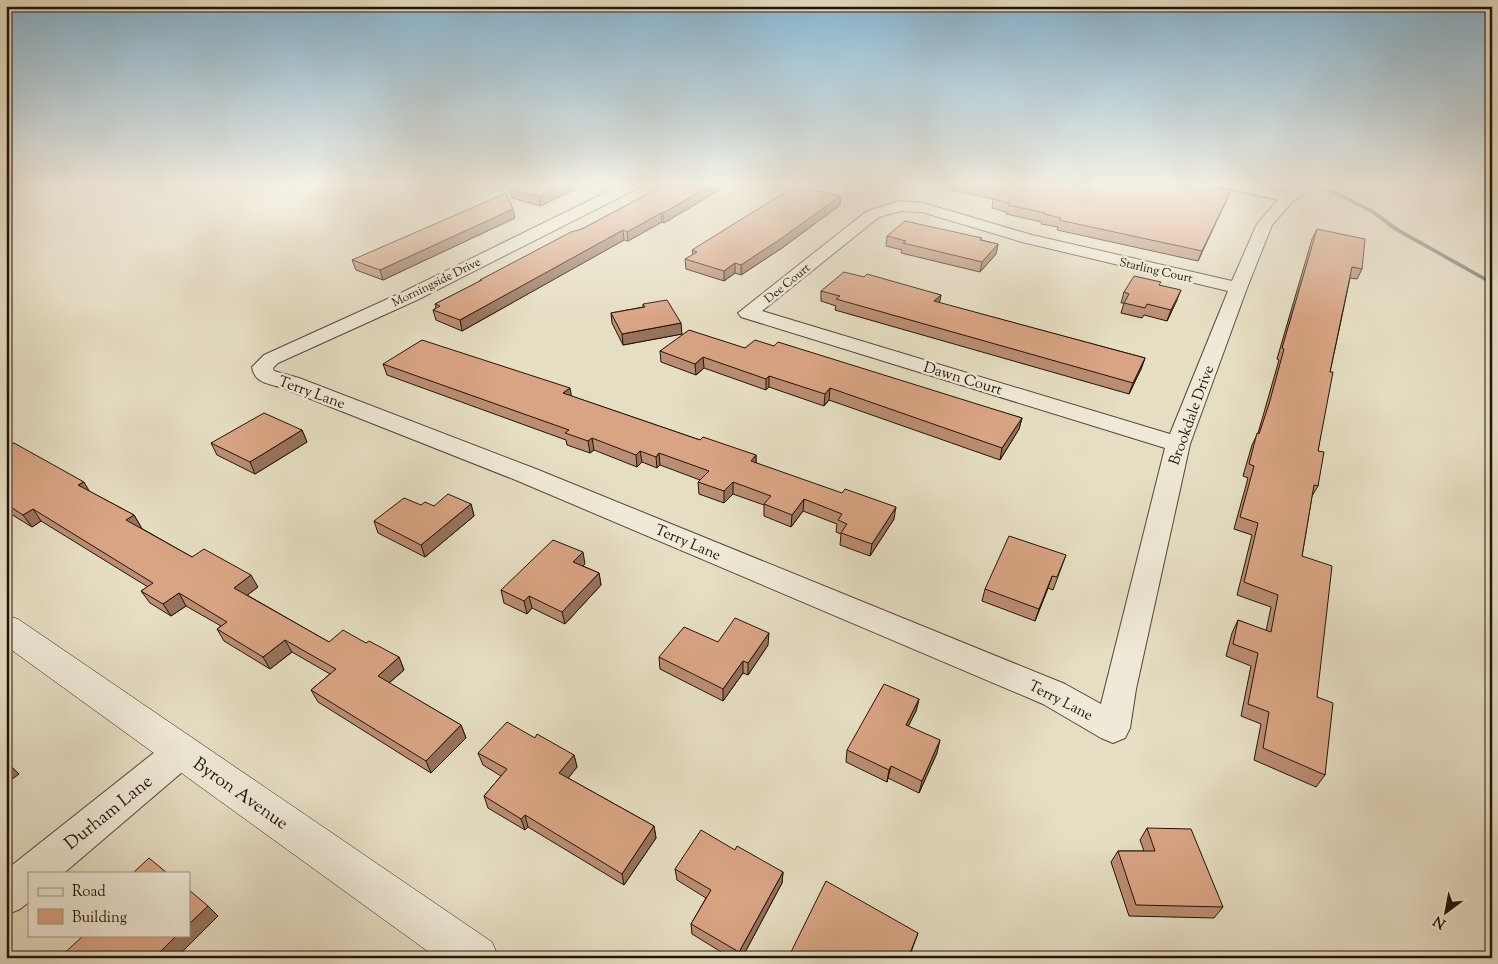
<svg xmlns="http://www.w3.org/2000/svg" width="1498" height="964" font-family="'Sorts Mill Goudy',serif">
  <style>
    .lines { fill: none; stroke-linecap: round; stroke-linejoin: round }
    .stream { fill: #687870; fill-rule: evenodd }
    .street-casing { stroke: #544637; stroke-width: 2 }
    .secondary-casing { stroke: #231308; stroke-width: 1 }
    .street { fill: #efead8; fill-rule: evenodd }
    .secondary { fill: #efead8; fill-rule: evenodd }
    .wall { fill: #bb8d72; stroke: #231308 }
    .shaded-wall { fill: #98735c; stroke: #231308 }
    .building { fill: #d9a484; stroke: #231308 }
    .labels { text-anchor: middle; stroke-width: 5; stroke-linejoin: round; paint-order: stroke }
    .far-street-label { font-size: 12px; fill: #231308; stroke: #efead8 }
    .street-label { font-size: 15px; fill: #231308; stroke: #efead8 }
    .near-street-label { font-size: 18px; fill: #231308; stroke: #efead8 }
  </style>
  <rect width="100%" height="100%" fill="#e6dec3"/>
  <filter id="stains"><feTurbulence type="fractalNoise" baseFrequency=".004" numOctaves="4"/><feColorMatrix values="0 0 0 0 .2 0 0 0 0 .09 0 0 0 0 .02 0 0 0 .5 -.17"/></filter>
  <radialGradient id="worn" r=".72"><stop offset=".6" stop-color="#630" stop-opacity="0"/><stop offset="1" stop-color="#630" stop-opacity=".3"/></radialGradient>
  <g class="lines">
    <!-- stream -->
    <path class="stream" d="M1314,185L1338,192L1375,211L1398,228L1492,281V285L1394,230L1371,213L1334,194L1314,187Z"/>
    <defs>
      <path id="street" d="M625,183H644L642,186L417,300L278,363L273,368L274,371L299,378L536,469L1065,684L1101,704L1165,448L741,317L738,313L867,211L900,201L923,203L1032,235L1232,281L1257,224L1278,200L1218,186L1216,183H1243L1286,193L1296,187L1298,183H1312L1308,192L1293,201L1272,225L1247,288L1190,444L1136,689L1130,728L1125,738L1113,743L1101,738L1043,704L518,481L283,388C268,383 255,384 252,367L264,355L403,292ZM901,211L922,212L1022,242L1228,291L1170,434L762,311L879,217Z
        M182,736L194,740L199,751L194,762L64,873H29V902L20,909L6,915V870L170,740Z"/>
      <path id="secondary" d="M6,615L18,619L492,942L499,958H437L6,646Z"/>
    </defs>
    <!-- street casing -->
    <use href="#street" class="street-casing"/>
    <!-- secondary casing -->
    <use href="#secondary" class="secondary-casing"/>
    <!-- street -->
    <use href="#street" class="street"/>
    <!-- secondary -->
    <use href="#secondary" class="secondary"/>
  </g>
  <!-- wall -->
  <path class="wall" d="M589,183L540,206L512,198L510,189Z
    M668,183H731L664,223L662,222L628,241L624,240L462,331L436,320L433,310L436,308L435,304L480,281V280L582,229Z
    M938,183H1192L1231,190L1227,199L1198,261L1057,230L1058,227L1041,224L1042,222L1006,214V212L992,208L993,199L949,190L950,186Z
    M840,196V205L782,248L741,275L735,273L724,281L686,269L685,259L693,255L692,250Z
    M515,218L383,280L356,270L352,260Z
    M1317,229L1362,269L1357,279L1350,278L1330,372L1318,451V486L1312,496L1302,556L1325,775L1316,787L1254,760L1261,724L1241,716L1251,666L1226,656L1232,633L1238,620L1266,631L1271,607L1237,595L1252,535L1234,529L1248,478L1243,476L1252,445L1258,433L1263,416L1279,360L1277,359L1312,239Z
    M887,236L982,238L981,240L998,244L996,254L980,272L901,253L902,250L886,246Z
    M864,277L941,295L939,303L1145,358L1141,369L1129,394L835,310L836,306L821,301V291Z
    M1160,285L1177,300L1167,321L1144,315L1142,318L1121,313L1124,303H1121L1124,292Z
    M643,304L682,334L623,345L612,323L611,313L643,307Z
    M774,346L1022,418L1019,429L1000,460L829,400L824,406L769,387L766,390L704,368L696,375L661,362L660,351L745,348Z
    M383,364L571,396L700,440L756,455V463L894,519L870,556L840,545L841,534L836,532L837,524L803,511L791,527L764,516V505L733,494L724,503L699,494L698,482L700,480L660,465L657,468L642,462L637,467L594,450L590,453L567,445L566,440L387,375Z
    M302,430L307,442L255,474L217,455L211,443Z
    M6,442L89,491L134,515L141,527V528L192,557L258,587L247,595L329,642L366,643L399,657L404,670L389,683L461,725L466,738L431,773L318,702L311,690L330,674L292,652L270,669L224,641L217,629L221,626L186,606L171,616L150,603L141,591L148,587L41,521L32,527L6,511Z
    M471,504L474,516L425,557L378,533L374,521L434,506Z
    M1066,555L1053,590L1048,588L1035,621L982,601L985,589Z
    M585,564L583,566L599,573L601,585L565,624L532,608L527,614L504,603L501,590Z
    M768,645L748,675L743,673L723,701L660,669L659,657Z
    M919,699L916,711L908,726L937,753L919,793L888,778L887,782L846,762L847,750Z
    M535,738L574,755L577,767L568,778L654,826L656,838L624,885L528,827L525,830L488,808L484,796L501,776L483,765L478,753Z
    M1147,828L1223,907L1214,918L1129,916L1111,862L1118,851H1144L1140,840Z
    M735,850L783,872L782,883L742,958H731L692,934L691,924L706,898L677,880L675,869Z"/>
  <!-- shaded-wall -->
  <path class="shaded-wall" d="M569,183H589L540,206L539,197Z
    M715,183H731L664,223L663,213Z
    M1231,190L1227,199L1198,261L1202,251Z
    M840,196V205L782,248L741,275V265Z
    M513,209L515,218L383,280L380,270Z
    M661,213L662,222L628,241L627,232Z
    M623,230L624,240L462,331L460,320Z
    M998,244L996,254L980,272L982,262Z
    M735,263V273L724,281V271Z
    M1181,290L1177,300L1167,321L1171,310Z
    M941,295L939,305L934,301Z
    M681,323L682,334L623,345L622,334Z
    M703,357L704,368L696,375L695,364Z
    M1145,358L1141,369L1129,394L1133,383Z
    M769,376V387L766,390V379Z
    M570,388L572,399L563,393Z
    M830,388L829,400L824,406L825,394Z
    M1022,418L1019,429L1000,460L1002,448Z
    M302,430L307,442L255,474L250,462Z
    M592,438L594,450L590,453L588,441Z
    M640,451L642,462L637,467L636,455Z
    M659,453L660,465L657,468L656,457Z
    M756,455V467L751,461Z
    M84,482L91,494L78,485Z
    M733,482V494L724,503V491Z
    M804,499L803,511L791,527L792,515Z
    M471,504L474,516L425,557L421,545Z
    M896,507L894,519L870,556L872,544Z
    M33,509L41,521L32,527L23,515Z
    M134,515L141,527L134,532L126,520Z
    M583,552L585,564L575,574L573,562Z
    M599,573L601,585L565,624L562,612Z
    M251,575L258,587L241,600L234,588Z
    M1052,576L1048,588L1035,621L1039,609Z
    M179,593L186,606L171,616L163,604Z
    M529,596L532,608L527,614L524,601Z
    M769,633L768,645L748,675V663Z
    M285,640L292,652L270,669L263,657Z
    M399,657L404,670L383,688L378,676Z
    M743,661V673L723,701V689Z
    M919,699L916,711L903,737L906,725Z
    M461,725L466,738L431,773L426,761Z
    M940,740L937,753L919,793L922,781Z
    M574,755L577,767L563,785L559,773Z
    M7,762L19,774L6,784V763Z
    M891,766L887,782L889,770Z
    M525,815L528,827L525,830L521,819Z
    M654,826L656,838L624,885L622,874Z
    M783,872L782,883L742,958H739V952Z
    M208,906L218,916L176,958H154L177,935H189V924Z
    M918,933L909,958H908Z"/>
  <!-- building -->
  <path class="building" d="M524,183H569L539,197L510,189Z
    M668,183H715L663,213H661L627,232L623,230L460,320L433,310L440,306L435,304L482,280H480L571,232L582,229Z
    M962,183H1192L1231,190L1202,251L1059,220L1061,218L1044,214L1045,213L1008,205L1010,203L993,199L1002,192Z
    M795,186L840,196L782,238L741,265L735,263L724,271L685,259L697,252L692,250Z
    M506,193L513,209L380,270L352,260Z
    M905,221L982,238L980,240L998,244L982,262L903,243L906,241L887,236Z
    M1317,229L1365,239L1362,269L1352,267L1330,372H1333L1318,451L1324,452L1318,486L1314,485L1302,556L1332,566L1317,697L1333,703L1325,775L1263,748L1269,712L1248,704L1258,653L1233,644L1238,620L1271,632L1278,595L1244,582L1258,523L1240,517L1254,466L1249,464L1257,433L1259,434L1269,404L1284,349L1282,348Z
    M844,272L864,277L867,274L941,295L934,301L1145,358L1133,383L836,299L840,296L821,291Z
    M1134,276L1161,282L1159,285L1181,290L1171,310L1147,304L1145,308L1124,303L1129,294L1124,292Z
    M667,300L681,323L622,334L611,313L645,307L643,304Z
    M689,330L745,348L755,340L774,346L778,342L1022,418L1002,448L830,388L825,394L769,376L766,379L703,357L695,364L660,351Z
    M422,340L570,388L563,393L700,440L703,437L756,455L751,461L842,493L845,489L896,507L872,544L841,533L847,524L838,520L842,514L804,499L792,515L764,504L771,496L733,482L724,491L698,482L709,471L659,453L656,457L640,451L636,455L592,438L588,441L565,433L569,430L383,364Z
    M264,413L302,430L250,462L211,443Z
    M6,442L11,444L14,443L84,482L78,485L134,515L126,520L192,557L204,549L251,575L234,588L329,642L343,630L366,643L369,641L399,657L378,676L461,725L426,761L311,690L336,669L285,640L263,657L217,629L227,622L179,593L163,604L141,591L153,583L33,509L23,515L6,504Z
    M448,494L471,504L421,545L374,521L404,498L421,505L425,502L434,506Z
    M1009,536L1066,555L1057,577L1052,576L1039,609L985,589Z
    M553,540L583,552L573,562L599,573L562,612L529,596L524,601L501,590Z
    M735,618L769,633L748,663L743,661L723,689L659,657L684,627L718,642Z
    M884,684L919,699L906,725L940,740L922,781L891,766L889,770L847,750Z
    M507,722L535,738L537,734L574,755L559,773L654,826L622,874L525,815L521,819L484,796L507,769L478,753Z
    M1147,828L1191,829L1223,907L1136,905L1118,851H1155Z
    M701,830L735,850L737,846L783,872L739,952L691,924L711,890L675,869Z
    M149,858L167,873H133Z
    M826,881L918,933L908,958H788Z
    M189,890L208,906L189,924Z
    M84,935H177L154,958H59Z"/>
  <!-- sky -->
  <linearGradient id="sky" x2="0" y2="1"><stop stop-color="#87b7d4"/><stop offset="0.58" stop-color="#f4f0e4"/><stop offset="1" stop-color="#f4f0e4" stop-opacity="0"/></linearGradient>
  <rect width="1498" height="318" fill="url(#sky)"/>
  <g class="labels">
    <!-- far-street labels -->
    <g class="far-street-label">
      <text transform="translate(1156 270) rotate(13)" y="4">Starling Court</text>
      <text transform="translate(436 282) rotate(-26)" y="4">Morningside Drive</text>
      <text transform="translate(787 283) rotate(-39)" y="4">Dee Court</text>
    </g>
    <!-- street labels -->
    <g class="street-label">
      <text transform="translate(963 378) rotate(17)" y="5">Dawn Court</text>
      <text transform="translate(312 392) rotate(20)" y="5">Terry Lane</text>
      <text transform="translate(1191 415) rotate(-70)" y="5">Brookdale Drive</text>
      <text transform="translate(688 542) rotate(23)" y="5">Terry Lane</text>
      <text transform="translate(1061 700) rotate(27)" y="5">Terry Lane</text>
    </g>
    <!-- near-street labels -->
    <g class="near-street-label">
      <text transform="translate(241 793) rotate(35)" y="6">Byron Avenue</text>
      <text transform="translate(108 812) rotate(-39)" y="6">Durham Lane</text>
    </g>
  </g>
  <!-- margin -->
  <rect width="1498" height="964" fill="none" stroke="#e6dec3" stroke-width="25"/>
  <rect x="8" y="8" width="1483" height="949" fill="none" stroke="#231308" stroke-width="2.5"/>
  <rect x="12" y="12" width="1473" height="939" fill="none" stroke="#231308"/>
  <!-- legend -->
  <rect x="28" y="872" width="162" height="65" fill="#efead8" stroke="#9d9485"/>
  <rect x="38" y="888" width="25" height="8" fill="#efead8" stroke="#9d9485"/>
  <text x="72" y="896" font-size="15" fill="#231308">Road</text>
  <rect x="38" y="909" width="25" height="15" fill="#d9a484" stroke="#9d9485"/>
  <text x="72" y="922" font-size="15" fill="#231308">Building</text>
  <!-- north arrow -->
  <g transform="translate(1446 912) rotate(212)" stroke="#efead8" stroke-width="4" paint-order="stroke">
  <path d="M0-4L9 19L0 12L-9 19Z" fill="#231308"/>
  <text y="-8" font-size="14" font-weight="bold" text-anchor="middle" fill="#231308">N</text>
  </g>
  <rect width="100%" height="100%" filter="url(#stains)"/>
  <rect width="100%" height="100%" fill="url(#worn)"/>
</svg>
